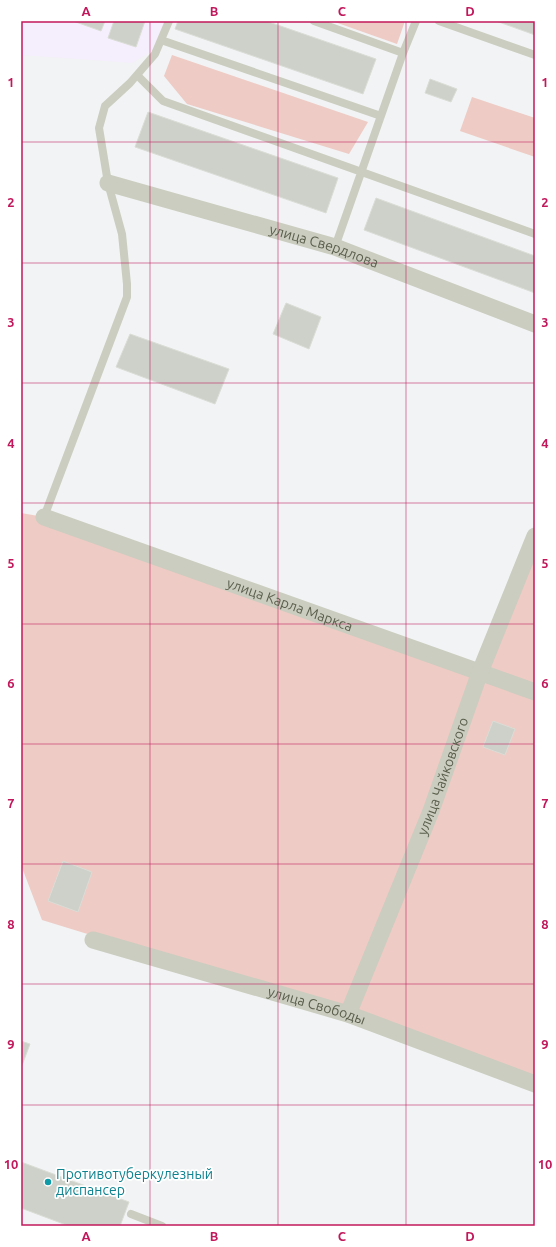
<svg xmlns="http://www.w3.org/2000/svg" width="556" height="1247" font-family="Ubuntu,sans-serif">
  <style>
    .commercial { fill: #f5eefc }
    .green { fill: #eecbc4 }
    .building { fill: #ced1c9; stroke: #daddd6 }
    .lines { fill: none; stroke-linecap: round; stroke-linejoin: round }
    .lane { stroke: #cacdbf; stroke-width: 8 }
    .street { stroke: #cacdbf; stroke-width: 17 }
    .grid { fill: none; stroke: #c2185b; stroke-width: 1; stroke-opacity: 0.55 }
    .culture-dot { fill: #0f9aa8; stroke: #fff; stroke-width: 1.5 }
    .labels { text-anchor: middle; stroke-width: 3.5; stroke-linejoin: round; paint-order: stroke }
    .street-label { font-size: 14px; fill: #5a5e4b; stroke: #fff }
    .culture-label { font-size: 14px; fill: #0d838f; stroke: #fff; text-anchor: start }
    .neatline { fill: none; stroke: #c2185b; stroke-width: 1.5 }
    .grid-label { font-size: 13px; text-anchor: middle; font-weight: bold; fill: #c2185b }
  </style>
  <rect width="100%" height="100%" fill="#f2f3f4"/>
  <!-- commercial -->
  <path class="commercial" d="M21,21H165L154,50L132,63L21,55Z"/>
  <!-- green -->
  <path class="green" d="M332,21H405L397,44Z
    M172,55L368,122L349,154L187,104L164,76Z
    M472,97L535,118V157L460,131Z
    M21,513L44,517L480,672L535,536V1084L348,1014L42,920L21,865Z"/>
  <!-- building -->
  <path class="building" d="M73,21H105L101,31Z
    M114,21H145L136,47L108,38Z
    M178,21H266L376,59L363,94L175,29Z
    M496,21H535V35Z
    M430,79L457,89L451,102L425,93Z
    M148,112L338,178L326,213L135,147Z
    M376,198L535,256V293L364,230Z
    M286,303L321,317L309,349L273,334Z
    M130,334L229,369L215,404L116,367Z
    M493,721L515,729L505,755L483,747Z
    M63,861L92,872L78,912L48,901Z
    M21,1041L30,1044L21,1068Z
    M21,1162L129,1202L120,1226H69L21,1208Z"/>
  <g class="lines">
    <!-- lane -->
    <path class="lane" d="M314,21L403,53L416,21
      M439,21L535,55
      M161,40L381,116
      M137,75L163,101L535,234
      M335,247L403,53
      M44,517L127,297V284L122,234L108,183L99,128L105,106L130,83L155,54L169,21
      M131,1214L162,1226"/>
    <!-- street -->
    <g class="street">
      <path id="s1" d="M108,183L335,247L535,324"/>
      <path id="s2" d="M44,517L535,692"/>
      <path id="s3" d="M93,940L348,1014L535,1084"/>
      <path id="s4" d="M348,1014L431,811L480,672L535,536"/>
    </g>
  </g>
  <!-- grid -->
  <path class="grid" d="M150,21V1226M278,21V1226M406,21V1226M21,142H535M21,263H535M21,383H535M21,503H535M21,624H535M21,744H535M21,864H535M21,984H535M21,1105H535"/>
  <!-- markers -->
  <circle class="culture-dot" cx="48" cy="1182" r="4"/>
  <g class="labels">
    <!-- street labels -->
    <g class="street-label">
      <text dy="5" stroke="none"><textPath href="#s1" startOffset="225">улица Свердлова</textPath></text>
      <text dy="5" stroke="none"><textPath href="#s2" startOffset="261">улица Карла Маркса</textPath></text>
      <text dy="5" stroke="none"><textPath href="#s4" startOffset="256">улица Чайковского</textPath></text>
      <text dy="5" stroke="none"><textPath href="#s3" startOffset="233">улица Свободы</textPath></text>
    </g>
    <!-- culture labels -->
    <g class="culture-label">
      <text x="56" y="1179">Противотуберкулезный<tspan x="56" dy="16">диспансер</tspan></text>
    </g>
  </g>
  <!-- border -->
  <rect width="556" height="1247" fill="none" stroke="#ffffff" stroke-width="44"/>
  <rect x="22" y="22" width="512" height="1203" class="neatline"/>
  <g class="grid-label">
    <text x="86" y="16">A</text>
    <text x="214" y="16">B</text>
    <text x="342" y="16">C</text>
    <text x="470" y="16">D</text>
    <text x="11" y="87">1</text>
    <text x="545" y="87">1</text>
    <text x="11" y="207">2</text>
    <text x="545" y="207">2</text>
    <text x="11" y="327">3</text>
    <text x="545" y="327">3</text>
    <text x="11" y="448">4</text>
    <text x="545" y="448">4</text>
    <text x="11" y="568">5</text>
    <text x="545" y="568">5</text>
    <text x="11" y="688">6</text>
    <text x="545" y="688">6</text>
    <text x="11" y="808">7</text>
    <text x="545" y="808">7</text>
    <text x="11" y="929">8</text>
    <text x="545" y="929">8</text>
    <text x="11" y="1049">9</text>
    <text x="545" y="1049">9</text>
    <text x="11" y="1169">10</text>
    <text x="545" y="1169">10</text>
    <text x="86" y="1241">A</text>
    <text x="214" y="1241">B</text>
    <text x="342" y="1241">C</text>
    <text x="470" y="1241">D</text>
  </g>
</svg>
